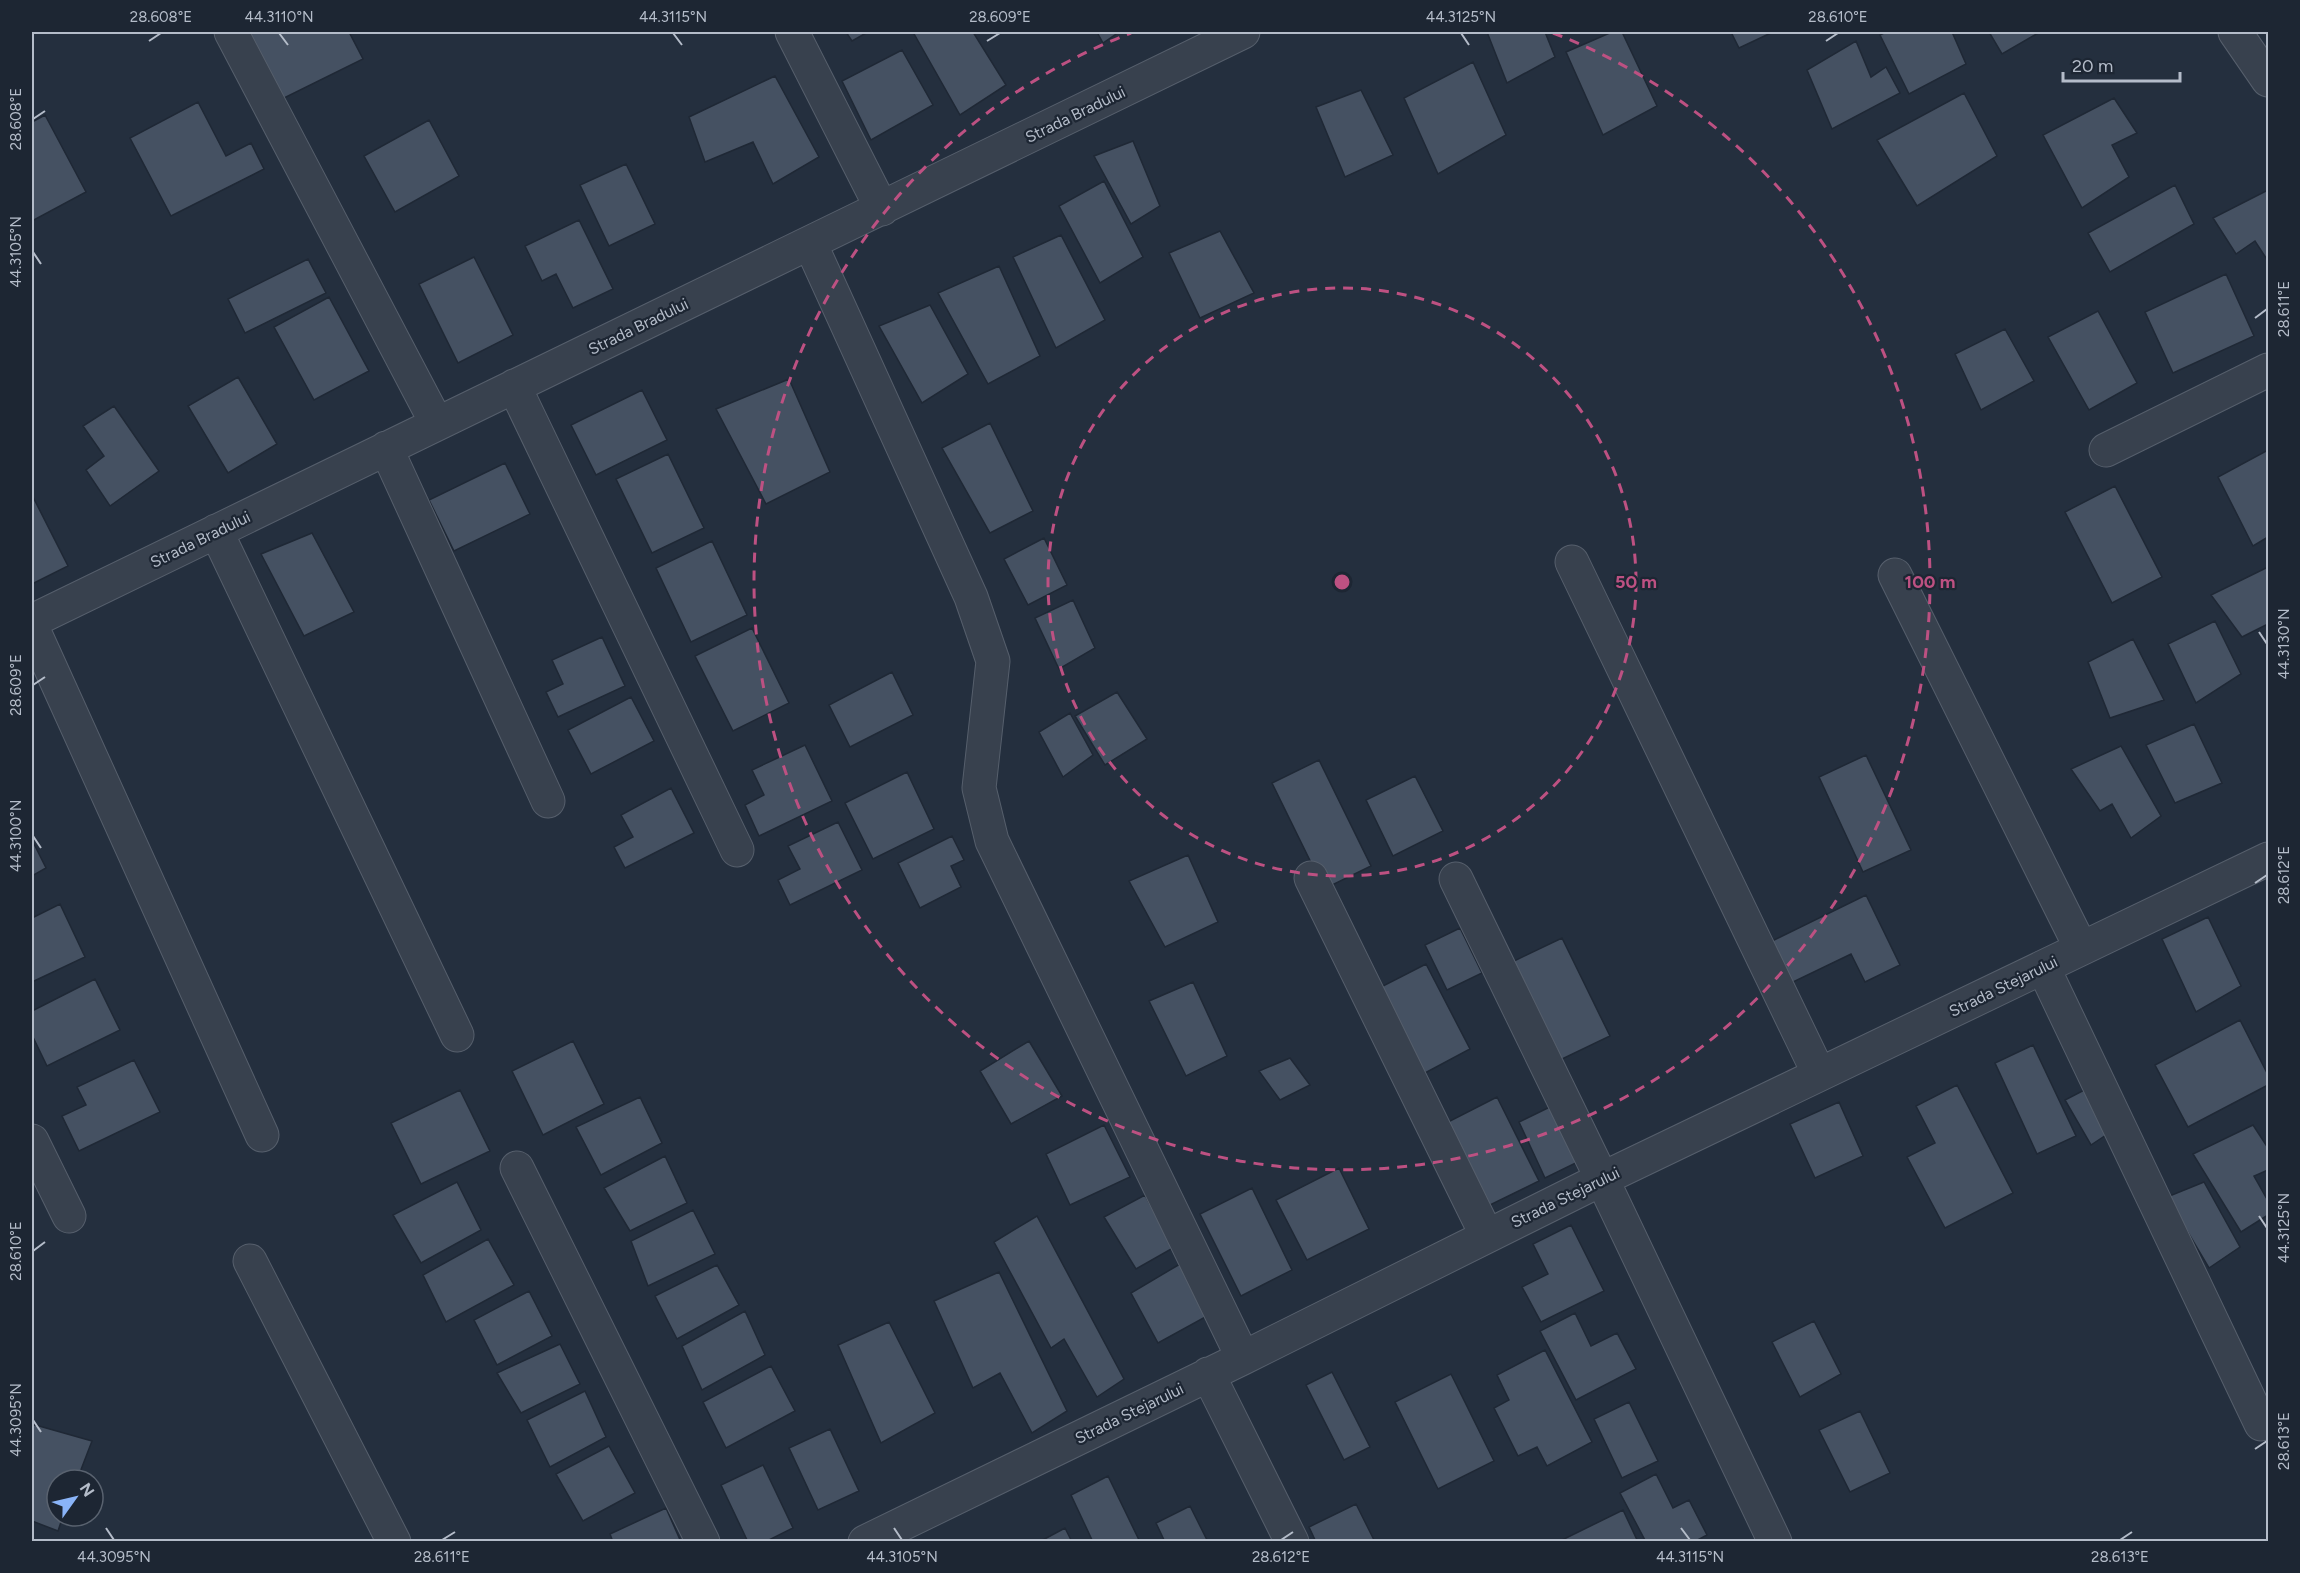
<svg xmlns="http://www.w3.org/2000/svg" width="2300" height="1573" font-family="Figtree,sans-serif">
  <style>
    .building { fill: #455162; stroke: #1f2835; stroke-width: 1.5 }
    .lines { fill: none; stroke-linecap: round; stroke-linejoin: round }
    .minor-casing { stroke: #565f6c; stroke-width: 35 }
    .minor { stroke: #38414e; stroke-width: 33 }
    .ticks { fill: none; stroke: #b4bcc9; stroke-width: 2 }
    .ring { fill: none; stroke: #bd5182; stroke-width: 3; stroke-dasharray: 10 8 }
    .labels { text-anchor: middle; stroke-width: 4.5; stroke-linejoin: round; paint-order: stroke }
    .street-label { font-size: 16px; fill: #b4bcc9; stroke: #1d2633 }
    .centre { fill: #bd5182; stroke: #1d2633; stroke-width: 3 }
    .ring-label { font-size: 18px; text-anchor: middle; font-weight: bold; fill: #bd5182; stroke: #1d2633; stroke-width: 4.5; stroke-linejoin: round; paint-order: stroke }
    .neatline { fill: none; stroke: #b4bcc9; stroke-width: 2 }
    .ticks-label { font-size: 15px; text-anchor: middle; fill: #b4bcc9 }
  </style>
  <rect width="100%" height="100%" fill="#242f3e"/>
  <!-- building -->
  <path class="building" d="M249,32H349L363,59L282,99Z
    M846,32H868L852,41Z
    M913,32H973L1006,85L960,115Z
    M1097,32H1119L1103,43Z
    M1487,32H1545L1555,57L1507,83Z
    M1612,32H1622L1657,106L1603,135L1566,52Z
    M1731,32H1773L1739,48Z
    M1886,32H1952L1966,64L1909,94L1880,35Z
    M1989,32H2040L2002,54Z
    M1856,41L1871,77L1886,67L1900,93L1832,129L1807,70Z
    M902,50L933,105L871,140L842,81Z
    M1473,62L1506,135L1438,174L1404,98Z
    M775,76L819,157L773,184L753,142L705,162L689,117Z
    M1361,90L1393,155L1345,177L1316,107Z
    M1964,93L1997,156L1917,206L1877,140Z
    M2114,98L2137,133L2112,145L2129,177L2082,208L2043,135Z
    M198,102L226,156L251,143L264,169L171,216L130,138Z
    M45,115L86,192L32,221V122Z
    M429,120L459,176L395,212L364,156Z
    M1133,141L1160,206L1131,224L1094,156Z
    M626,164L655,224L609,246L580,185Z
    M1104,181L1143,257L1100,283L1059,206Z
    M2175,185L2194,224L2110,272L2088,233Z
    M2268,190V261L2255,241L2236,254L2213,218Z
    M579,220L613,289L573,308L556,274L542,281L525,246Z
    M1220,231L1254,293L1200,318L1169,253Z
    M1061,235L1105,320L1056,348L1013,257Z
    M474,257L513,335L458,363L419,284Z
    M308,259L326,293L245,333L228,299Z
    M999,266L1040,356L988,384L938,293Z
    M2226,274L2254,336L2173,373L2145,312Z
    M329,297L369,371L314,400L274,327Z
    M930,305L968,374L922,403L879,326Z
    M2098,311L2137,383L2089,410L2048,337Z
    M2005,329L2034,381L1981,410L1955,354Z
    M238,377L277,444L228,473L188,406Z
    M789,379L830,472L766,504L716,409Z
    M642,390L667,440L596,475L571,425Z
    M114,406L159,471L110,506L86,470L104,456L83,426Z
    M990,423L1033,511L990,533L942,448Z
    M2268,450V537L2253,546L2218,477Z
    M668,454L704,528L652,553L616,479Z
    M505,463L530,514L454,551L429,500Z
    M2115,486L2162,577L2112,603L2065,512Z
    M32,495L68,566L32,584Z
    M312,533L354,612L304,636L261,554Z
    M1044,538L1067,585L1028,605L1004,559Z
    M712,541L747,615L691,642L656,568Z
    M2268,567V624L2242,637L2211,595Z
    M1073,600L1095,648L1059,669L1035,618Z
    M2215,621L2241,674L2196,703L2168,644Z
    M752,628L789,703L733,731L695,656Z
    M602,637L625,686L558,717L546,692L563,684L552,660Z
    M2133,639L2164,700L2110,718L2088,662Z
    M892,672L913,715L850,747L829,705Z
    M1117,692L1147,739L1105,765L1075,716Z
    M631,697L654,741L591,774L568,730Z
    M1070,713L1093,755L1063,777L1039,732Z
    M2194,724L2222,783L2175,803L2146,745Z
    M805,745L832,801L759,836L745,805L764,795L752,770Z
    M2121,746L2161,816L2131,838L2112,804L2100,811L2071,769Z
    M1866,755L1911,850L1863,872L1819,777Z
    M1319,760L1371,866L1324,889L1272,783Z
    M907,772L934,829L873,859L845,803Z
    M1415,776L1443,831L1393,856L1366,800Z
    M671,788L694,833L625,868L614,847L633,837L621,815Z
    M838,822L862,870L790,905L778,880L800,869L788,846Z
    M952,836L964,860L951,866L961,887L920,908L898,863Z
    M32,840L46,868L32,876Z
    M1188,855L1218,922L1165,947L1129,881Z
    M1866,895L1900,965L1865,982L1851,954L1791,983L1772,941Z
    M60,904L85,957L32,982V918Z
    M2208,917L2241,986L2196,1012L2162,939Z
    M1460,928L1482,973L1447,990L1425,945Z
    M1562,938L1610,1036L1560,1060L1512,962Z
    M1426,964L1470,1049L1425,1073L1381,987Z
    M95,979L120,1030L47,1066L32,1035V1011Z
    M1193,982L1227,1056L1186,1076L1149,1001Z
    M2240,1020L2268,1075V1085L2188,1127L2155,1065Z
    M573,1041L604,1104L543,1135L512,1071Z
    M1029,1041L1062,1096L1011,1124L980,1071Z
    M2033,1045L2076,1136L2037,1154L1995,1063Z
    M1290,1058L1310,1085L1280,1100L1259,1071Z
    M134,1060L160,1112L79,1151L62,1116L86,1105L77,1087Z
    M1957,1085L2013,1193L1945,1228L1907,1157L1935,1143L1916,1106Z
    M2090,1087L2112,1131L2091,1145L2065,1100Z
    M460,1090L490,1151L421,1184L391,1123Z
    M640,1097L662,1143L601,1175L576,1127Z
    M1497,1097L1539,1181L1490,1205L1448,1122Z
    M1560,1102L1586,1158L1545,1178L1519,1122Z
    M1839,1102L1863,1156L1815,1178L1790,1124Z
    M1104,1125L1130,1177L1070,1205L1046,1154Z
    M2253,1125L2268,1148V1170L2254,1176L2268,1201V1215L2241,1232L2193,1154Z
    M665,1156L687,1203L630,1231L604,1188Z
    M1339,1168L1369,1229L1307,1260L1276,1200Z
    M457,1182L481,1230L421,1263L393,1215Z
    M2204,1182L2240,1247L2209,1268L2167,1197Z
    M1252,1188L1292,1270L1241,1296L1200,1214Z
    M1145,1195L1173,1248L1136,1269L1104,1217Z
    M693,1210L715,1254L648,1286L631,1241Z
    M1037,1216L1124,1379L1097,1397L1064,1339L1051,1348L994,1242Z
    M1571,1225L1604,1291L1541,1322L1522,1287L1548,1274L1533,1244Z
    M488,1239L514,1285L446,1322L423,1275Z
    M1180,1264L1209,1315L1158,1343L1131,1293Z
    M717,1265L739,1305L677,1339L655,1296Z
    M999,1272L1067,1411L1032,1433L1000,1373L973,1388L934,1301Z
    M529,1291L552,1336L497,1365L474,1320Z
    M745,1311L765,1355L702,1390L682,1346Z
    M1575,1313L1591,1346L1617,1333L1636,1369L1576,1400L1540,1331Z
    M1814,1321L1841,1374L1800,1397L1772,1342Z
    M889,1322L935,1413L881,1443L838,1345Z
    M560,1344L580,1384L521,1413L497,1373Z
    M1545,1350L1592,1442L1547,1466L1537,1447L1518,1456L1494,1408L1509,1400L1497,1375Z
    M771,1366L795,1411L726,1448L703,1402Z
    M1332,1372L1370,1447L1344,1460L1306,1385Z
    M1451,1374L1494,1461L1438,1489L1395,1402Z
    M585,1391L606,1437L550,1467L527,1420Z
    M1629,1402L1658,1461L1622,1478L1594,1419Z
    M1860,1411L1890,1473L1850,1492L1819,1430Z
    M32,1424L92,1441L77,1480H57V1516H63L58,1531L32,1521Z
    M830,1429L859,1491L818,1510L789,1448Z
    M609,1446L635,1493L583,1521L556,1474Z
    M763,1465L793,1528L765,1542H748L721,1485Z
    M1656,1474L1673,1508L1689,1500L1707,1535L1694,1542H1646L1620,1493Z
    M1108,1476L1140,1542H1093L1071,1495Z
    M1356,1504L1375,1542H1316L1309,1527Z
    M1190,1506L1208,1542H1165L1156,1523Z
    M666,1508L681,1542H613L610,1534Z
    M1623,1510L1638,1542H1561L1560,1541Z
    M1065,1528L1072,1542H1039Z"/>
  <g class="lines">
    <defs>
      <path id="minor" d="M231,32L437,424
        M792,32L882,209
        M2235,32L2268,80
        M810,243L971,597L993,661L979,788L992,841L1243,1358
        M514,386L737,850
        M386,448L548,801
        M2106,450L2268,370
        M216,531L457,1035
        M1572,562L1819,1074
        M1895,575L2081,948
        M32,621L1243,32
        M32,627L262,1135
        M1311,878L1487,1236
        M1456,879L1602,1179L1775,1542
        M2043,967L2261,1424
        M32,1141L69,1216
        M517,1168L703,1542
        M250,1261L394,1542
        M1208,1374L1292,1542
        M865,1542L1243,1358L1602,1179L2268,859"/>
    </defs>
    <!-- minor casing -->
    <use href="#minor" class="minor-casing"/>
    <!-- minor -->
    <use href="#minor" class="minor"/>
  </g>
  <!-- ticks -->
  <path class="ticks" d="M279,33L288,45M673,33L682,45M1461,33L1469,45M149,41L161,33M987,41L1000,33M1826,41L1838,33M33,119L45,111M33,252L41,264M2255,318L2267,309M2259,632L2267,644M33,685L45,677M33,836L41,848M2255,883L2267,875M2259,1216L2267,1228M33,1251L45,1242M33,1420L41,1432M2255,1449L2267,1441M106,1528L114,1540M894,1528L902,1540M1681,1528L1690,1540M442,1540L455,1532M1281,1540L1293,1532M2120,1540L2132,1532"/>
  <!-- distance rings -->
  <g class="ring">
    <circle cx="1342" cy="582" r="294"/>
    <path d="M1553 33A588 588 0 1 1 1131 33"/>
  </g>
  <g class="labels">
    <!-- street labels -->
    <g class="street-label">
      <text transform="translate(1075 114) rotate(-26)" y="6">Strada Bradului</text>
      <text transform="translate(638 326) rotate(-26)" y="6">Strada Bradului</text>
      <text transform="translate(200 539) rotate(-26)" y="6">Strada Bradului</text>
      <text transform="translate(2003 986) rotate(-26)" y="6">Strada Stejarului</text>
      <text transform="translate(1565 1197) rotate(-26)" y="6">Strada Stejarului</text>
      <text transform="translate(1129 1413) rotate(-26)" y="6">Strada Stejarului</text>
    </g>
  </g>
  <circle cx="1342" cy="582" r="9" class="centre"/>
  <g class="ring-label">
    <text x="1636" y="588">50 m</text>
    <text x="1930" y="588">100 m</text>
  </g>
  <!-- border -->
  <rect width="2300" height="1573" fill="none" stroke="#1d2633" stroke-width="66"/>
  <!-- north arrow -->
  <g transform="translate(75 1498) rotate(56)"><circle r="28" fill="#1d2633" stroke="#59626f" stroke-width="1.5"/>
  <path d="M0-4.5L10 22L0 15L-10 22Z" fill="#8ab4f8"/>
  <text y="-9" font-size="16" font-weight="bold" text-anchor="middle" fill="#b4bcc9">N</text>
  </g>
  <!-- scale -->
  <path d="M2063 72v9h117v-9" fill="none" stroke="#b4bcc9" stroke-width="3"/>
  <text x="2072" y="72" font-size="18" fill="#b4bcc9" stroke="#1d2633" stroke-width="4.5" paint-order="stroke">20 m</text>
  <rect x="33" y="33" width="2234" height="1507" class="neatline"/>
  <g class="ticks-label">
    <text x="161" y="22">28.608°E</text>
    <text x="279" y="22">44.3110°N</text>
    <text x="673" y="22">44.3115°N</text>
    <text x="1000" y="22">28.609°E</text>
    <text x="1461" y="22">44.3125°N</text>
    <text x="1838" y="22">28.610°E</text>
    <text transform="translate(16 119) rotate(-90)" y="5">28.608°E</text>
    <text transform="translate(16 252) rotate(-90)" y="5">44.3105°N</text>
    <text transform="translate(2284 309) rotate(-90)" y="5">28.611°E</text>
    <text transform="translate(2284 644) rotate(-90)" y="5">44.3130°N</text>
    <text transform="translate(16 685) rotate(-90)" y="5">28.609°E</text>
    <text transform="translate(16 836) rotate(-90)" y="5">44.3100°N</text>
    <text transform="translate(2284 875) rotate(-90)" y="5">28.612°E</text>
    <text transform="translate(2284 1228) rotate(-90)" y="5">44.3125°N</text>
    <text transform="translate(16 1251) rotate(-90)" y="5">28.610°E</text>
    <text transform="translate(16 1420) rotate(-90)" y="5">44.3095°N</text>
    <text transform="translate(2284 1441) rotate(-90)" y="5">28.613°E</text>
    <text x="114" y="1562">44.3095°N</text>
    <text x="442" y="1562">28.611°E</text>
    <text x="902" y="1562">44.3105°N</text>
    <text x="1281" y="1562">28.612°E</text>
    <text x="1690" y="1562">44.3115°N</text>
    <text x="2120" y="1562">28.613°E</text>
  </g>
</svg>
